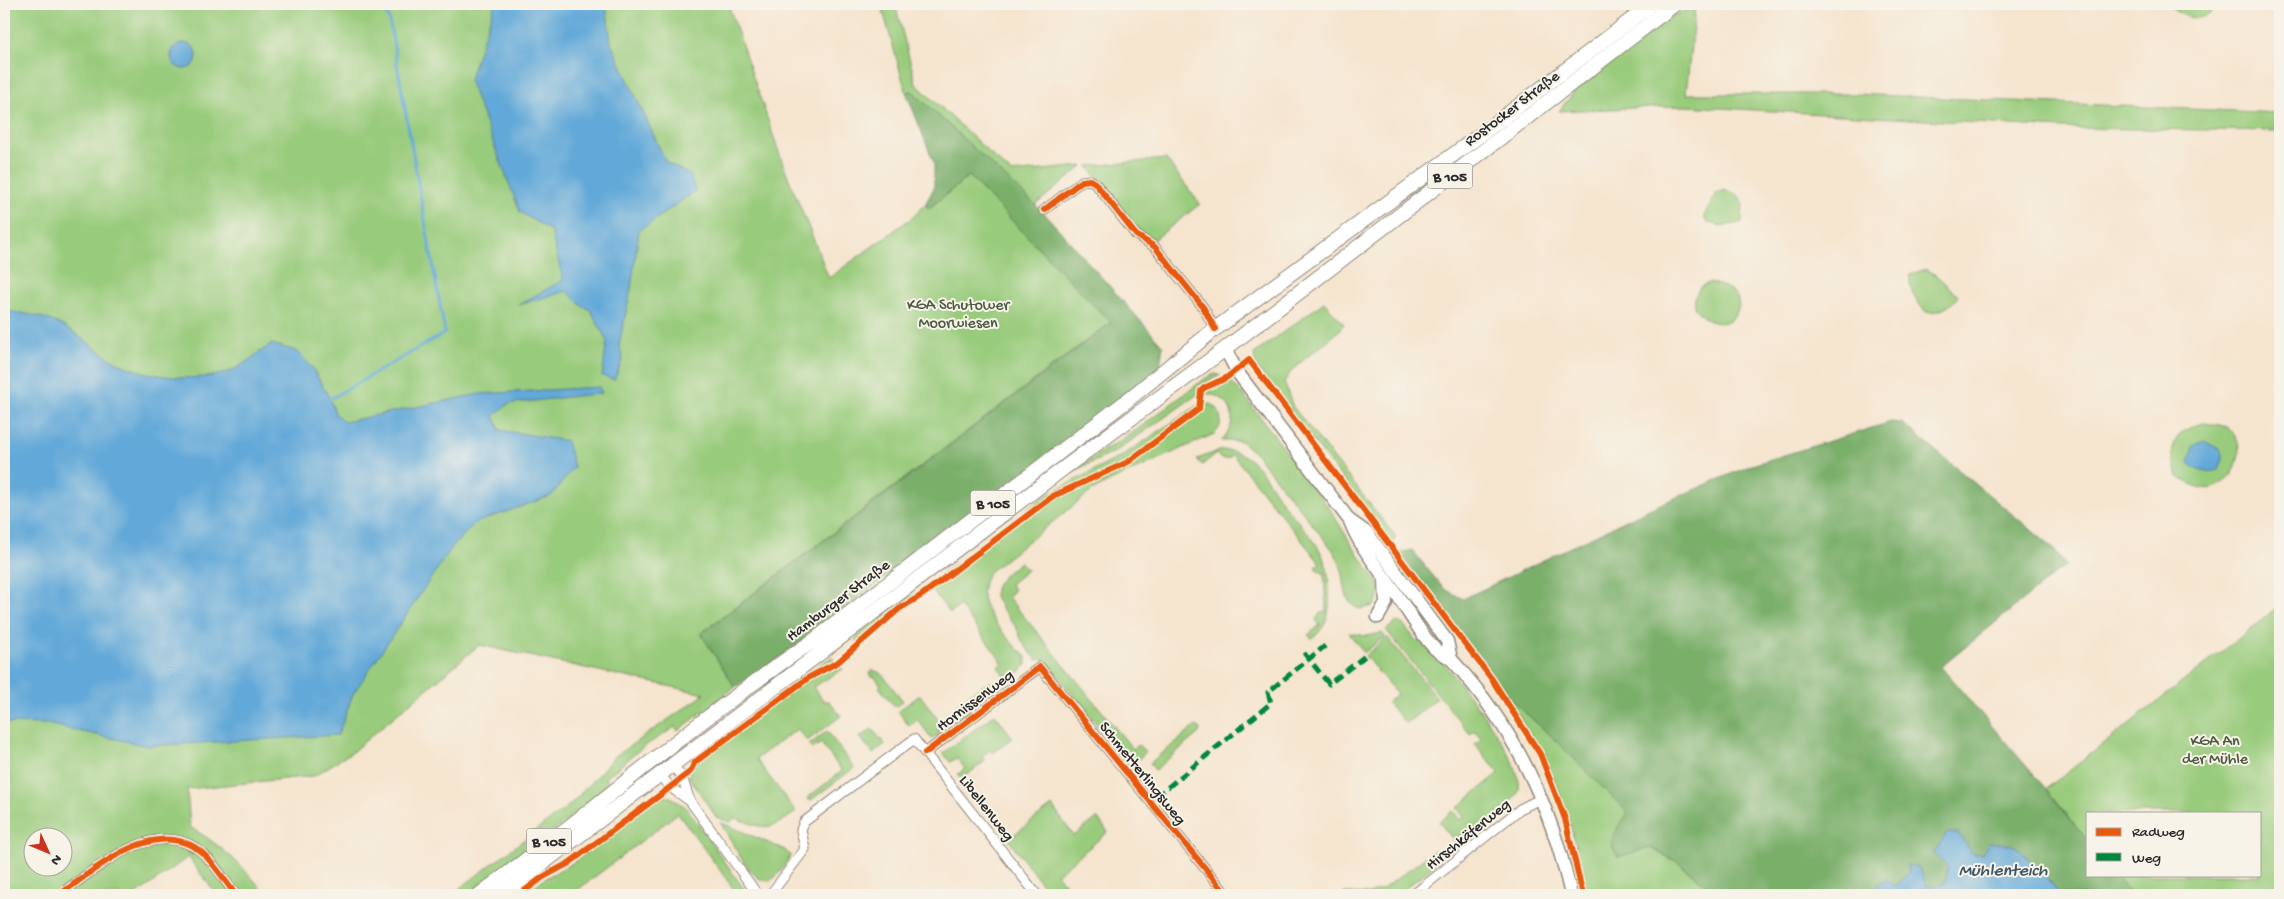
<svg xmlns="http://www.w3.org/2000/svg" width="2284" height="899" font-family="'Gochi Hand',sans-serif">
  <style>
    .green { fill: #99cb7b; stroke: #627b53; fill-rule: evenodd }
    .forest { fill: #7aaf6b; stroke: #526d4b }
    .water { fill: #62a8d8; stroke: #466a82 }
    .lines { fill: none; stroke-linecap: round; stroke-linejoin: round }
    .stream { stroke: #62a8d8; stroke-width: 3 }
    .minor-casing { stroke: #90887c; stroke-width: 11 }
    .secondary-casing { stroke: #90887c; stroke-width: 15 }
    .primary-casing { stroke: #90887c; stroke-width: 16 }
    .minor { stroke: #fff; stroke-width: 9 }
    .secondary { stroke: #fff; stroke-width: 12 }
    .primary { stroke: #fff; stroke-width: 14 }
    .quiet { stroke: #00873e; stroke-width: 5; stroke-dasharray: 10 5; stroke-linecap: butt }
    .cycleway-casing { stroke: #f7f3e8; stroke-width: 9 }
    .cycleway { stroke: #e8590c; stroke-width: 6 }
    .labels { text-anchor: middle; stroke-width: 4; stroke-linejoin: round; paint-order: stroke }
    .shield { fill: #f7f3e8; stroke: #686764; stroke-width: 1 }
    .shield-label { font-size: 15px; font-weight: bold; fill: #2b2b2b }
    .street-label { font-size: 16px; fill: #2b2b2b; stroke: #f7f3e8 }
    .park-label { font-size: 16px; fill: #4c5b43; stroke: #f7f3e8 }
    .water-label { font-size: 18px; font-style: italic; fill: #3e5768; stroke: #f7f3e8 }
  </style>
  <rect width="100%" height="100%" fill="#f7f3e8"/>
  <filter id="ink" filterUnits="userSpaceOnUse"><feTurbulence type="fractalNoise" baseFrequency=".02" numOctaves="2"/><feDisplacementMap in="SourceGraphic" scale="10" xChannelSelector="R" yChannelSelector="G"/><feConvolveMatrix kernelMatrix="1 2 1 2 8 2 1 2 1" color-interpolation-filters="sRGB"/></filter>
  <filter id="wash" filterUnits="userSpaceOnUse"><feTurbulence type="fractalNoise" baseFrequency=".0096" numOctaves="4" result="noise"/><feDisplacementMap in="SourceGraphic" scale="20" xChannelSelector="R" yChannelSelector="G"/><feGaussianBlur stdDeviation="1.12" result="paint"/><feColorMatrix in="noise" values="0 0 0 0 0 0 0 0 0 0 0 0 0 0 0 0 0 1.4 0 .05"/><feComposite in="paint" operator="in"/></filter>
  <g filter="url(#wash)">
    <rect width="100%" height="100%" fill="#f5e4ce"/>
    <!-- green -->
    <path class="green" d="M4,4H728L783,164L829,278L914,216L926,203L928,209L969,176L1111,322L701,633L735,687L678,731L675,727L642,748L605,778L608,782L592,802L468,895H451L571,804L614,757L705,694L479,645L352,752L314,776L187,789L190,827C223,846 243,867 267,895H217L188,857L136,895H4ZM32,836H62V866H32Z
      M881,4H895L916,84L1011,173L1083,166L1034,206L912,91L906,92Z
      M2166,4H2211V13C2195,24 2179,15 2166,4Z
      M1695,7L1686,94H1854L2280,113V131L2062,128L1685,106L1559,111L1575,91L1672,16Z
      M1166,159L1200,204L1155,239H1148L1139,231L1088,166Z
      M1726,190L1737,194L1743,204L1742,222C1730,226 1718,227 1707,222L1704,216L1716,193Z
      M1925,269L1935,274L1958,296C1951,307 1939,313 1926,312C1915,300 1909,292 1910,275Z
      M1709,283C1768,290 1726,351 1694,307L1695,297L1700,287Z
      M1324,302L1344,324C1328,347 1298,357 1284,382L1293,407L1396,537L1392,543L1256,367L1254,354Z
      M1215,374L1220,375C1211,381 1200,383 1198,394L1115,452L1063,476L1135,431L1206,378Z
      M1229,380L1242,393L1330,509L1353,547L1380,585L1381,593L1374,606L1360,609C1343,604 1346,586 1342,571C1340,563 1337,556 1332,549L1256,454L1241,441H1221C1241,421 1233,397 1205,393L1206,390Z
      M1210,404L1217,408C1222,418 1223,426 1214,434L1110,481L1092,491L989,572C969,602 1001,629 1019,651H1021L1026,657V665L1017,675H1004L998,667L1003,663L960,606L950,613L931,589L899,609L876,627L859,645L855,639L870,623L929,584L1045,496L1122,456L1197,406Z
      M2203,423C2210,424 2220,424 2226,427C2254,443 2232,495 2202,488C2193,486 2185,481 2178,476C2167,448 2173,431 2203,423Z
      M1222,450C1256,451 1265,479 1282,502C1296,522 1319,540 1326,565C1329,575 1329,585 1329,595C1330,615 1327,626 1312,639L1308,635L1320,625L1316,620L1320,613L1326,612L1324,572H1319L1315,567L1320,563L1233,455L1227,459L1220,458L1216,454L1202,465L1197,459Z
      M1020,562L1027,570L1010,584L1014,589L1008,597L1133,749L1138,745L1146,752L1137,760L1125,759L1044,659L1037,660C1032,654 1026,648 1022,641C1020,637 1019,632 1016,627C991,594 983,591 1020,562Z
      M2280,606V895H2132L2116,875H2260V813H2088V841L2046,789Z
      M1397,622L1404,625L1417,642L1423,638C1442,662 1531,764 1518,792C1511,807 1475,832 1461,843L1455,842L1439,822L1453,811L1460,820L1464,817L1457,808L1499,773L1475,744L1481,738L1475,731L1470,734L1386,630Z
      M1349,633L1366,636L1382,633L1385,636L1364,653Z
      M1387,637L1437,698L1406,724L1387,702L1397,694L1365,656Z
      M832,657L843,669L813,687L824,701H829L841,716L807,741L797,729L756,759L796,812C768,832 766,829 735,818L730,822L716,817L689,777L690,772L695,762L692,759L803,675Z
      M872,670L881,673L903,701L895,707L879,687L881,685L874,676L872,677L869,673Z
      M995,682L998,684C998,694 961,720 951,720L947,717C956,706 980,682 995,682Z
      M1501,691L1548,733L1628,813L1621,824L1636,851L1650,848L1676,861L1718,895H1585C1578,846 1563,792 1539,749C1528,729 1515,710 1501,691Z
      M920,695L939,721V734L932,739L918,720L909,726L898,711Z
      M995,714L1013,738L993,753L990,750L982,756L985,761L962,779L958,774L965,769L957,758L950,762L943,753Z
      M1196,726L1200,728L1199,733L1155,770L1150,763Z
      M872,729L885,744L873,754L860,737Z
      M827,731L854,768L810,801L807,798L842,771L821,743L812,749L809,745Z
      M659,795L671,797L687,808L748,895H738L678,813L571,895H523L544,879L572,863Z
      M1052,806L1074,836L1097,818L1108,832L1057,874L1074,895H1050L1008,839Z
      M720,822L785,850L791,856C786,863 779,876 771,880C753,889 728,834 720,822Z
      M1435,850L1441,854L1440,861L1397,895H1342L1344,893L1368,894L1383,889Z"/>
    <!-- forest -->
    <path class="forest" d="M912,91L1044,213L1163,346L1160,366L1120,399L792,649L735,687L701,634L1111,323L969,176L928,209L926,203L934,188V163L906,92Z
      M1891,422L1902,423L2053,548L2066,565L1941,667L2046,789L2088,841V875H2116L2132,895H2060L2045,874L1982,854H1973L1948,867L1945,883L1928,887L1918,867L1907,865L1910,872L1895,886H1876L1870,895H1718L1676,861L1650,848L1618,857C1604,837 1617,830 1628,813L1548,733L1501,691L1399,553L1412,550L1443,588L1463,599L1649,509L1752,465Z"/>
    <!-- water -->
    <path class="water" d="M495,4H606L611,43L666,162L690,175L695,191L639,231L631,289L619,344L623,359L614,380L602,376L607,341L590,309L583,307L567,291L518,305L563,280L551,231L520,212L469,80Z
      M171 56a13 13 0 1 1 26 0a13 13 0 1 1-26 0Z
      M4,311C22,313 39,315 55,322C79,333 97,352 119,363C150,378 199,383 231,371C240,368 261,350 272,344L296,351L312,367L330,399L335,413L344,422L479,394L599,387L602,393L508,404L494,416L500,430L567,441L574,467L551,496L475,523L452,547L353,694L338,735L147,746L47,724L4,723Z
      M2204,441L2221,450L2223,460L2218,470C2205,473 2198,472 2189,463L2193,446Z
      M1947,833H1958L1973,854H1982L1989,842L2014,845L2045,874L2060,895H1870L1876,886L1887,880L1896,886L1910,872L1906,865L1918,867L1928,887L1945,883L1948,867L1934,853Z"/>
    <g class="lines">
      <!-- stream -->
      <path class="stream" d="M330,399L445,333L389,19L381,4"/>
    </g>
  </g>
  <g filter="url(#ink)">
    <g class="lines">
      <defs>
        <path id="minor" d="M1044,210L1082,181L1090,180L1095,183L1136,235L1155,247L1203,307L1215,329
          M925,753L1040,667L1227,895
          M672,765L682,777L690,801
          M660,774L670,787L690,801L758,895
          M59,895C95,870 150,819 196,848C212,859 224,880 236,895
          M770,895L805,849L801,830L804,822L914,739L1037,895
          M1413,895L1520,809L1542,798"/>
        <path id="secondary" d="M1225,349L1238,373L1350,521L1367,533L1439,630L1447,641L1451,659
          M1350,521C1361,550 1382,572 1399,598C1410,614 1420,633 1434,648C1439,653 1447,655 1452,660C1515,729 1551,805 1571,895
          M1378,617L1386,603L1385,580"/>
        <path id="primary" d="M479,895C519,865 560,835 599,803C669,747 739,691 813,641L1124,403L1215,329L1483,133L1652,4
          M501,895L1064,468L1225,349L1675,4"/>
      </defs>
      <!-- minor casing -->
      <use href="#minor" class="minor-casing"/>
      <!-- secondary casing -->
      <use href="#secondary" class="secondary-casing"/>
      <!-- primary casing -->
      <use href="#primary" class="primary-casing"/>
      <!-- minor -->
      <use href="#minor" class="minor"/>
      <!-- secondary -->
      <use href="#secondary" class="secondary"/>
      <!-- primary -->
      <use href="#primary" class="primary"/>
      <!-- quiet -->
      <path class="quiet" d="M1304,653L1329,684L1365,656
        M1156,797L1271,703L1268,692L1325,646"/>
      <defs>
        <path id="cycleway" d="M1044,210L1082,181L1090,180L1095,183L1136,235L1155,247L1203,307L1215,329
          M925,753L1040,667L1227,895
          M59,895C95,870 150,819 196,848C212,859 224,880 236,895
          M519,895L543,877L569,863L660,795L690,772L695,762L808,678L838,662L899,609L922,595L1053,496L1128,462L1199,409L1201,391L1204,388L1226,378L1249,360L1491,678L1540,754L1565,819L1583,895"/>
      </defs>
      <!-- cycleway casing -->
      <use href="#cycleway" class="cycleway-casing"/>
      <!-- cycleway -->
      <use href="#cycleway" class="cycleway"/>
    </g>
  </g>
  <g class="labels">
    <!-- shield labels -->
    <g class="shield">
      <rect x="1427.5" y="163.5" width="45" height="25" rx="4"/>
      <rect x="970.5" y="490.5" width="45" height="25" rx="4"/>
      <rect x="526.5" y="828.5" width="45" height="25" rx="4"/>
    </g>
    <g class="shield-label">
      <text x="1450" y="181">B 105</text>
      <text x="993" y="508">B 105</text>
      <text x="549" y="846">B 105</text>
    </g>
    <!-- street labels -->
    <g class="street-label">
      <text transform="translate(1511 107) rotate(-37)" y="6">Rostocker Straße</text>
      <text transform="translate(837 599) rotate(-37)" y="6">Hamburger Straße</text>
      <text transform="translate(974 699) rotate(-37)" y="6">Hornissenweg</text>
      <text transform="translate(1144 772) rotate(51)" y="6">Schmetterlingsweg</text>
      <text transform="translate(988 807) rotate(52)" y="6">Libellenweg</text>
      <text transform="translate(1467 833) rotate(-39)" y="6">Hirschkäferweg</text>
    </g>
    <!-- park labels -->
    <g class="park-label">
      <text x="958" y="309">KGA Schutower<tspan x="958" dy="18">Moorwiesen</tspan></text>
      <text x="2215" y="745">KGA An<tspan x="2215" dy="18">der Mühle</tspan></text>
    </g>
    <!-- water labels -->
    <g class="water-label">
      <text x="2003" y="875">Mühlenteich</text>
    </g>
  </g>
  <!-- margin -->
  <rect width="2284" height="899" fill="none" stroke="#f7f3e8" stroke-width="20"/>
  <!-- legend -->
  <rect x="2086" y="812" width="175" height="65" fill="#f7f3e8" stroke="#a5a39c"/>
  <rect x="2096" y="828" width="25" height="8" fill="#e8590c" stroke="#a5a39c"/>
  <text x="2132" y="836" font-size="15" fill="#2b2b2b">Radweg</text>
  <rect x="2096" y="853" width="25" height="8" fill="#00873e" stroke="#a5a39c"/>
  <text x="2132" y="862" font-size="15" fill="#2b2b2b">Weg</text>
  <!-- north arrow -->
  <g transform="translate(48 852) rotate(134)"><circle r="24" fill="#f7f3e8" stroke="#a5a39c"/>
  <path d="M0-4L9 19L0 12L-9 19Z" fill="#c8321e"/>
  <text y="-8" font-size="14" font-weight="bold" text-anchor="middle" fill="#2b2b2b">N</text>
  </g>
</svg>
